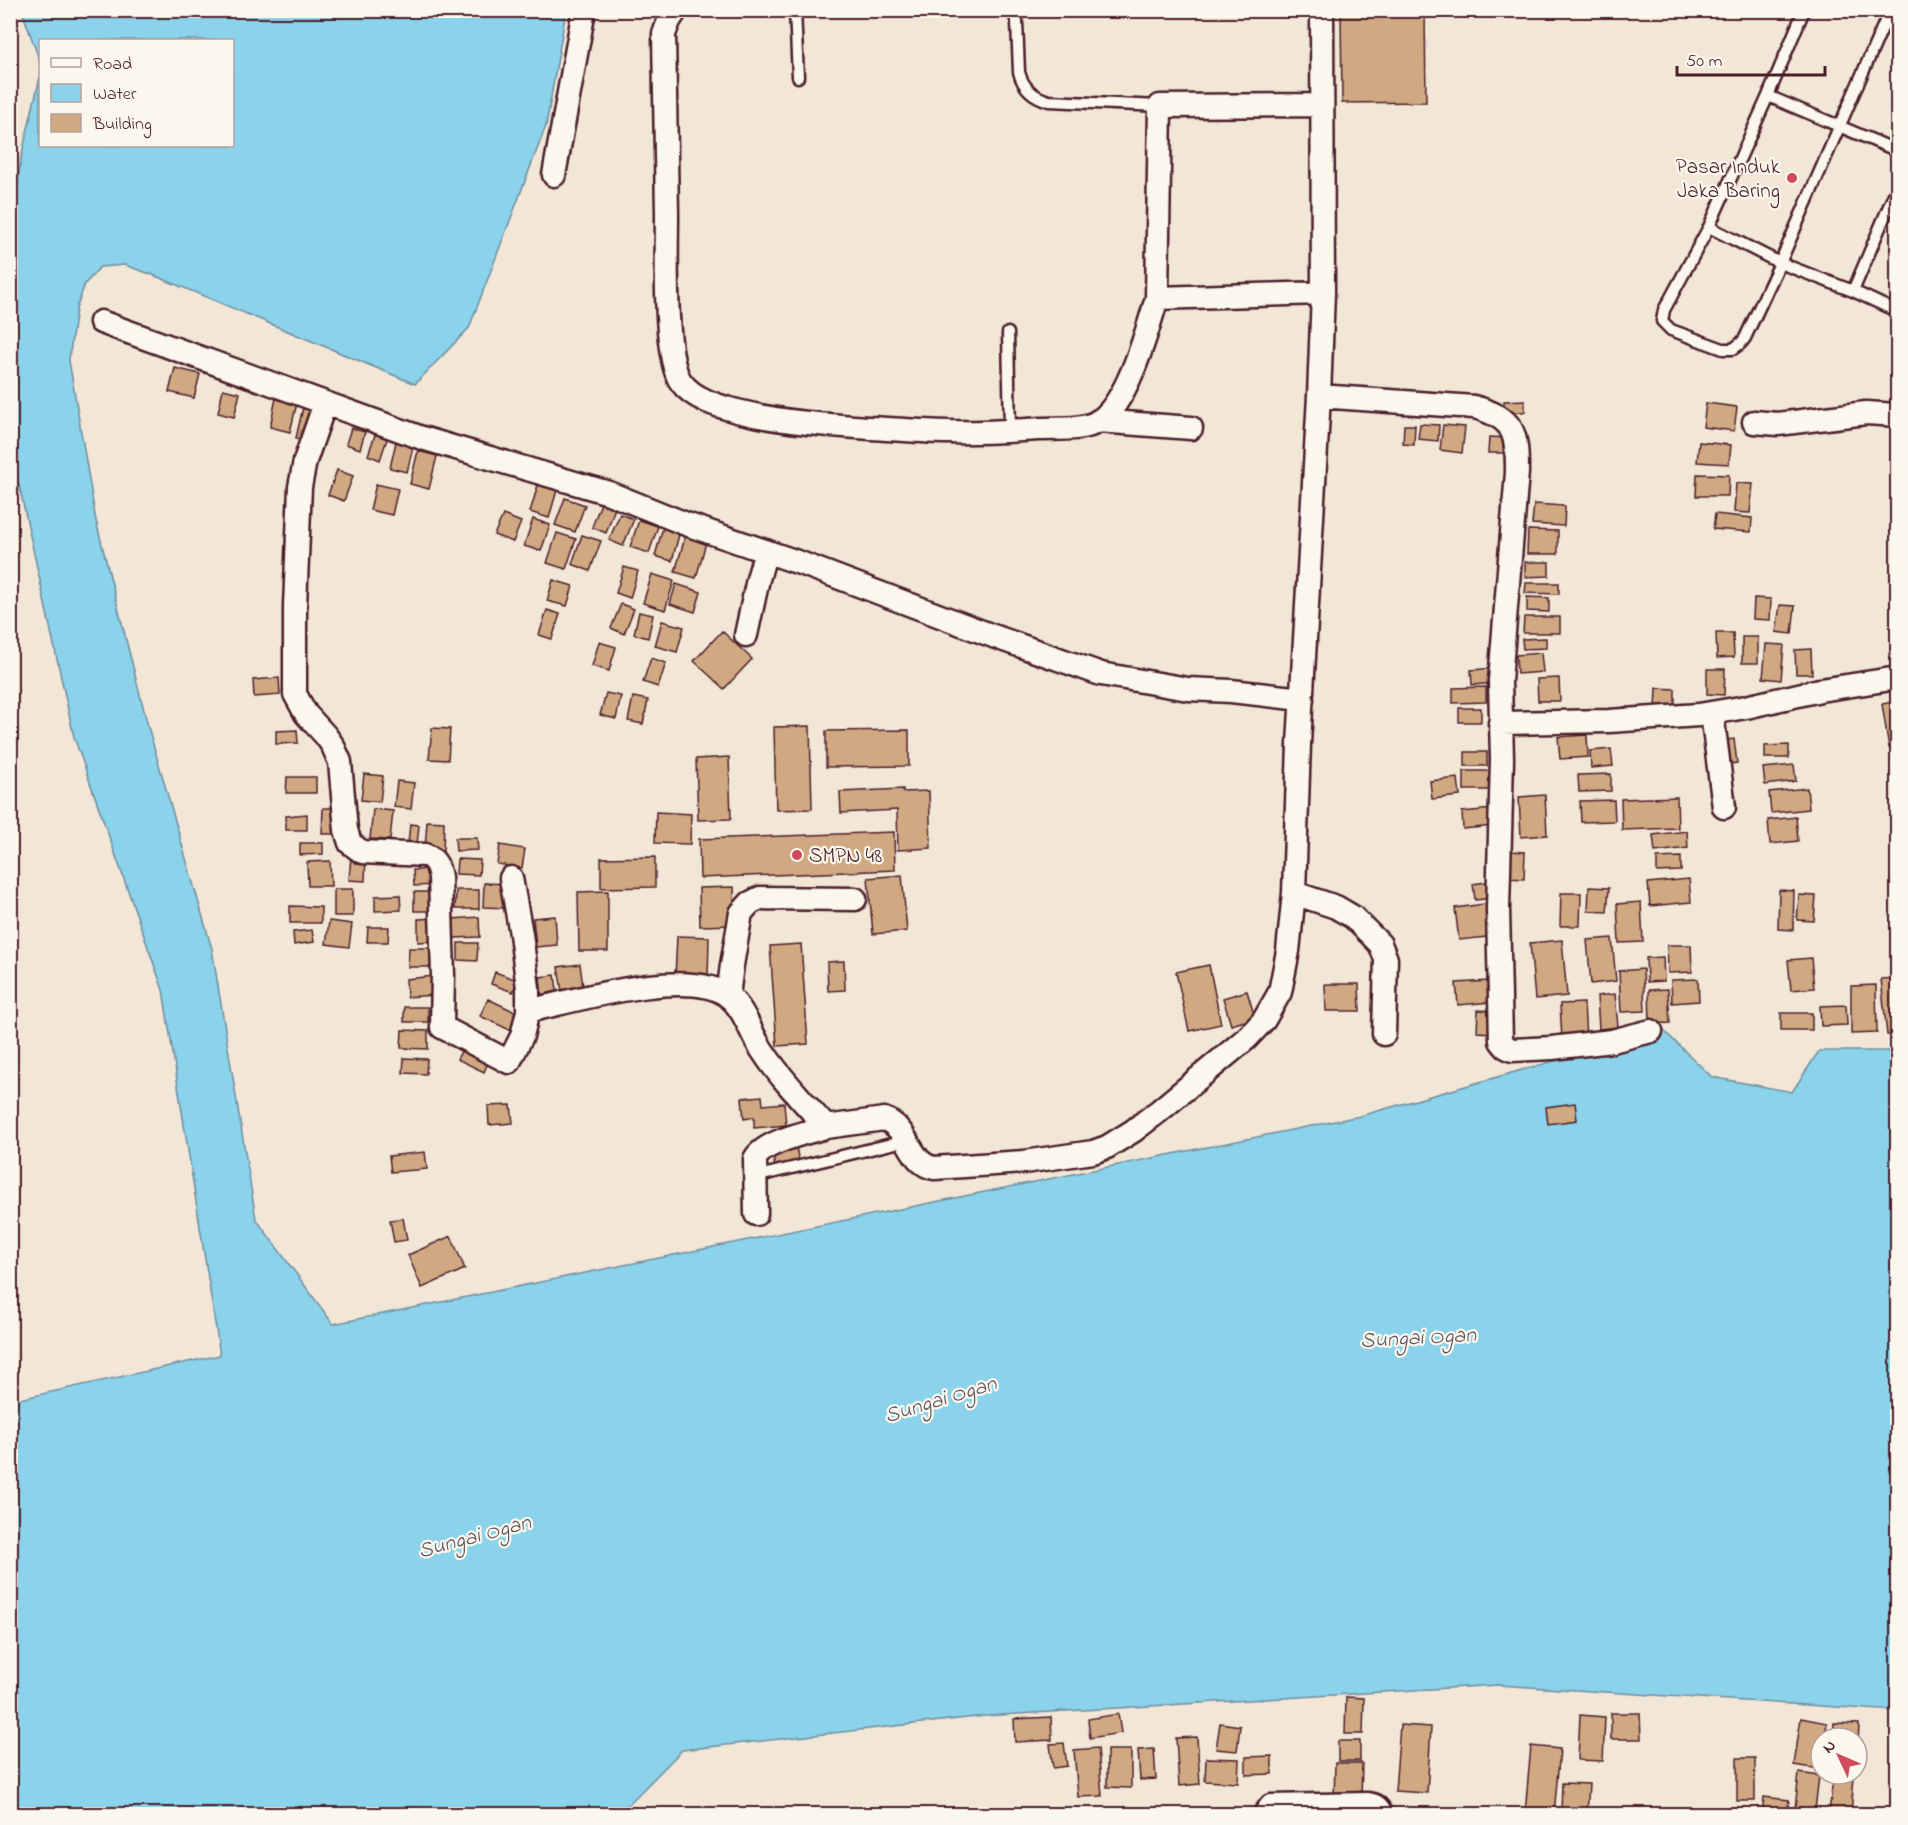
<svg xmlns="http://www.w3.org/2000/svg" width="1908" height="1825" font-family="'Indie Flower',sans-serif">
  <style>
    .water { fill: #8ad3eb; stroke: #708b9e; stroke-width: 1.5 }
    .building { fill: #d0a982; stroke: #4a1f2b; stroke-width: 1.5 }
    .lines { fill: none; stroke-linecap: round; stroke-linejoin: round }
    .service-casing { stroke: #4a1f2b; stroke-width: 15 }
    .minor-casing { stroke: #4a1f2b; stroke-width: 27 }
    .service { stroke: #fbf7ec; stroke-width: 10 }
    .minor { stroke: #fbf7ec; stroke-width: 22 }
    .poi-dot { fill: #d1495b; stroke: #fbf7ec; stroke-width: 2 }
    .labels { text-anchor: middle; stroke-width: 4.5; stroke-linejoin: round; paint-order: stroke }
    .poi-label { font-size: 21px; fill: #4a1f2b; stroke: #fbf7ec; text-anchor: end }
    .water-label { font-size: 22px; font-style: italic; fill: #5d5565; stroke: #fbf7ec }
  </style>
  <rect width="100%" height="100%" fill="#f2e7d7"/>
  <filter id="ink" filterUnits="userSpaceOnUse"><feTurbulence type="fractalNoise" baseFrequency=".0167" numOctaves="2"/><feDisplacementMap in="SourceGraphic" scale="12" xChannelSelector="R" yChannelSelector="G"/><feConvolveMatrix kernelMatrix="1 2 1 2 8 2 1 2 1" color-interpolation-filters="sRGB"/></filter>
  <g filter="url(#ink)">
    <!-- water -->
    <path class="water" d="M22,11H566L546,126L469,328L415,384L153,275L125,265L100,267L85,284L76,309L69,360L96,521L149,730L212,949L256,1219L333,1324L1360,1116L1663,1030L1712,1077L1792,1092L1819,1051H1897V1711L1498,1685L985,1716L682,1750L619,1814H11L10,1401L220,1355L163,990L74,737L11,448L10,249L21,158L40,77V146H232V40H40V62Z"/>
    <!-- building -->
    <path class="building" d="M1341,10H1425L1426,102L1342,103Z
      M175,368L200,374L194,398L169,392Z
      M223,389L240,393L234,417L218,413Z
      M276,398L297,403L290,432L270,427Z
      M1525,400V412H1504V401Z
      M304,403L320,407L312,441L296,438Z
      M1706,403L1737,407L1734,431L1703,427Z
      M1420,424L1439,425L1438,441L1418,439Z
      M1404,425H1415L1414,445L1403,444Z
      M1443,425L1465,427L1462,453L1440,450Z
      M351,428L365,432L360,449L346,444Z
      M376,432L388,436L380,460L368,455Z
      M1489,437L1510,438V453H1488Z
      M396,442L413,447L407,472L390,468Z
      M1699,442L1731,445L1729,464L1697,462Z
      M418,451L437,456L429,489L410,484Z
      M337,470L353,476L344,501L328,495Z
      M1697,474L1729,475L1728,496H1696Z
      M1736,483L1753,484L1750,513L1734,512Z
      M376,484L398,489L392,515L370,510Z
      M538,485L557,490L549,518L530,512Z
      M565,498L585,505L575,532L555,525Z
      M601,503L615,508L606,533L592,527Z
      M1534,504L1565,506L1564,526L1532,524Z
      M620,514L634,519L623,546L609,540Z
      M1715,514L1752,518L1751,532L1713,529Z
      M503,515L521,522L513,542L494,535Z
      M533,519L550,525L541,551L524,546Z
      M639,520L658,526L649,553L630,547Z
      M663,527L680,531L672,561L655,556Z
      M1528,530L1558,531V554H1527Z
      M557,533L576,539L566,569L547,563Z
      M686,534L707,539L696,578L675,572Z
      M582,535L601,541L590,571L572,564Z
      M1525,562H1549V576L1525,577Z
      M624,567L638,571L630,598L616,593Z
      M652,574L674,581L665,610L643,603Z
      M553,580L573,586L567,606L547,601Z
      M1526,583H1559V594L1525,593Z
      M676,584L701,592L695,612L670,604Z
      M1527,597L1549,598V612L1527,611Z
      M1754,598L1771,599L1770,620L1753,619Z
      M621,604L634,609L624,634L611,628Z
      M1780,605L1795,606L1792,634L1776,632Z
      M547,610L560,614L552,639L539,635Z
      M639,612L653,615L648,638L634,634Z
      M1524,617H1560V633H1523Z
      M662,621L684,627L677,652L655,646Z
      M722,631L752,659L724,689L694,661Z
      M1716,633H1733L1734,657L1717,658Z
      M1742,637H1758V663H1742Z
      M1546,638V648L1523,649L1522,639Z
      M599,642L616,647L609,671L592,666Z
      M1766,644L1784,645L1781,680L1763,678Z
      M1811,649L1812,674H1796L1795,650Z
      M1541,653L1543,672L1517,674L1516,655Z
      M651,658L666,663L658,687L643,682Z
      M1495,668L1496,683L1472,685L1471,670Z
      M1707,669H1725L1724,695L1707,694Z
      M279,678L280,695L254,697L253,680Z
      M1559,678L1560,701H1538L1537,679Z
      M1486,687V702L1453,703V688Z
      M1657,688L1675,689V712L1656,711Z
      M606,693L621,696L616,719L600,715Z
      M633,697L648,700L643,724L628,721Z
      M1898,701V747L1889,748L1882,704Z
      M1459,708H1481V722H1459Z
      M810,726L812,809L776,810L774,727Z
      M432,728L450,729L448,760L429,759Z
      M297,730L298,743L276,744V731Z
      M909,730V766L826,767V731Z
      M1587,735L1588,757L1560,759L1558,737Z
      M1734,739L1737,763L1722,765L1720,741Z
      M1789,745V758H1765V746Z
      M1611,749L1613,766L1591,768L1590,751Z
      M1465,752H1487V766H1465Z
      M729,757L731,819L698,820L696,759Z
      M1794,765L1796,781L1765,785L1763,768Z
      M1464,771H1491V790H1464Z
      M364,774L383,776L380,802L361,800Z
      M1611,774V791L1579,792L1578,775Z
      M287,777H316V793H286Z
      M1458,778L1460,796L1432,799L1430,781Z
      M397,781L414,783L411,809L394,807Z
      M1807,788L1809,809L1771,813L1769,792Z
      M903,789V792L929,791L931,848L898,850L897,810L841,813L840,792Z
      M1545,795L1547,835L1521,837L1519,797Z
      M1677,797L1678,828L1622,830L1621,799Z
      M1614,800L1615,821L1581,822L1580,801Z
      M323,808H337V834H322Z
      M373,809L393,811L390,840L370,839Z
      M1493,809L1494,826L1463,829L1462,812Z
      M656,812L691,814L690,844L655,843Z
      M307,814V830H286V816Z
      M1796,817L1798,841L1770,844L1768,820Z
      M427,821L444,822L443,852L425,851Z
      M410,824L419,825L417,845L408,844Z
      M1687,831L1688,848L1655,852L1653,835Z
      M894,832L895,870L700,878L699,839Z
      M455,838H477L478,850L456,851Z
      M300,843H323V854L300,855Z
      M500,845L525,849L522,868L497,864Z
      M1509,851L1525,852L1524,879L1508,878Z
      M351,856H366L365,881L349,880Z
      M655,857V887L601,888V858Z
      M1681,857V871L1657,872V858Z
      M457,859L480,860L479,875L456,874Z
      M330,861L331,886H308L307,862Z
      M436,869L437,885L414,886L413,870Z
      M902,875L907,931L873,934L868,878Z
      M1689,879L1691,902L1650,906L1648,883Z
      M1493,881L1495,898L1475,900L1473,884Z
      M484,883L508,884L507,908L483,907Z
      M734,887L735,925L700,926L699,888Z
      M1589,887L1609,888L1607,912L1588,911Z
      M334,889H353V916H334Z
      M456,890H479V909H455Z
      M1779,890L1794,891L1793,930L1778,929Z
      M608,891V951H579L578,892Z
      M414,892H440V911H414Z
      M1561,893H1581L1580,926H1560Z
      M400,895L401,910L375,911V896Z
      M1799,895L1816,896L1814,921L1797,920Z
      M1641,902L1643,942L1619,943L1617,904Z
      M1492,903L1496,936L1459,940L1455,908Z
      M290,906L321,907V923H290Z
      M555,916L557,945L536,947L533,918Z
      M479,917L480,937L454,938L453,919Z
      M437,918V941L418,942V919Z
      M329,921L352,924L349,947L326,944Z
      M368,927H389L388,942H367Z
      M312,930L314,942L294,945L293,932Z
      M677,936L709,937L708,979L675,978Z
      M1612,938L1616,981L1591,984L1587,940Z
      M1562,940L1567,996L1535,999L1530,943Z
      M458,943H478L477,961L458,960Z
      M801,944L808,1044L777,1046L770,946Z
      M1667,945H1691L1692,972L1668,973Z
      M409,948H436V967H408Z
      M1663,957L1664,981L1647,982L1646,958Z
      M1811,958L1814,988L1791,990L1788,960Z
      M844,961L845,990L828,991L827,962Z
      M580,964L584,994L563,997L558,967Z
      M1209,965L1221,1024L1189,1031L1176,972Z
      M1643,969L1645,1011L1621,1012L1619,971Z
      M495,972L517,980L513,992L491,984Z
      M555,975L558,998L542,999L540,977Z
      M434,976L435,995L407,997L406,979Z
      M1898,978V1034L1887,1035L1881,979Z
      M1698,979L1699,1001L1672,1003L1671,980Z
      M1490,981L1491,1002L1458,1005L1456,983Z
      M1325,984H1359L1360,1011H1326Z
      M1876,985L1877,1033L1851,1034V986Z
      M1668,989L1670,1023L1650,1024L1649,990Z
      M1247,991L1255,1018L1231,1025L1223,998Z
      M1615,994L1618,1027L1599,1029L1597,996Z
      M488,999L524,1016L516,1033L480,1016Z
      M1584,1003L1586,1039L1562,1040L1560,1004Z
      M1846,1005L1847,1025L1821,1026L1820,1006Z
      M404,1007H428V1022H404Z
      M1478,1010L1494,1011L1493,1033L1477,1032Z
      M1781,1013H1812V1030H1781Z
      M402,1030L428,1031V1049L401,1048Z
      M463,1048L489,1060L484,1072L457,1059Z
      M404,1058L427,1059L426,1074L403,1073Z
      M762,1096L763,1105L784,1103L786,1125L754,1128V1117L744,1119L742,1098Z
      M1575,1103L1577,1120L1548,1124L1546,1107Z
      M511,1105L513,1123L489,1125L488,1106Z
      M796,1147L799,1162L775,1167L772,1152Z
      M425,1152L427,1169L391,1172L389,1156Z
      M403,1218L407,1240L394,1242L390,1220Z
      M451,1236L465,1269L422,1288L408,1255Z
      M1346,1697L1364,1698L1363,1734H1345Z
      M1611,1713H1640L1641,1739H1611Z
      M1118,1714L1121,1733L1090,1738L1088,1719Z
      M1580,1715L1605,1717L1603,1761L1578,1760Z
      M1051,1717L1052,1740L1015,1742L1014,1719Z
      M1801,1718L1827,1723L1825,1738H1821L1820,1769L1794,1765Z
      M1220,1723L1240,1726L1237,1751L1216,1749Z
      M1834,1723L1859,1724L1857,1765V1738H1833Z
      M1400,1725L1431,1727L1427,1793L1395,1791Z
      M1197,1737L1200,1784L1179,1786L1176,1738Z
      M1338,1741H1360V1761H1338Z
      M1064,1743L1067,1766L1053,1768L1050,1744Z
      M1531,1746L1560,1749L1554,1814L1525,1813Z
      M1098,1748L1102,1796L1078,1797L1074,1750Z
      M1154,1749L1156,1779L1140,1780L1138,1750Z
      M1107,1750H1131V1788L1107,1787Z
      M1272,1756V1774L1246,1775V1757Z
      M1206,1758L1239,1759L1238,1783L1205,1781Z
      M1737,1758H1755V1801H1737Z
      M1335,1763H1362L1361,1798H1334Z
      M1799,1773L1819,1776L1815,1810L1795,1809Z
      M1833,1776L1854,1777L1851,1814H1829Z
      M1562,1783L1589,1784L1587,1814H1561Z
      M1764,1797L1789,1800L1787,1814H1762Z
      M1733,1810L1756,1812V1814H1732Z"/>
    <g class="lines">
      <defs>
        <path id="service" d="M795,10L798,77
          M1011,10L1017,21L1019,72C1023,88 1034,97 1049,101L1160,106
          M1804,10L1768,96L1709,227L1780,263L1853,291L1898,312
          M1768,96L1898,151
          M1709,227L1664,310L1662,321L1671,330L1723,349H1733L1741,343L1745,338L1780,263L1890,10
          M1853,291L1898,185
          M1008,333L1010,431
          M755,1177L908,1140"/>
        <path id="minor" d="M676,10L669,21L664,34C665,94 666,154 667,214C667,248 663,358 681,382C693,399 718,406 737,411C780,422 826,425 870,428C896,429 922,432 948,432C979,433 1009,431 1040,429C1058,428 1083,431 1099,421C1128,402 1147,331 1157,298L1323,293
          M554,175L584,10
          M1157,298L1160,106L1322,105
          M101,322L422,438L609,493L686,524L803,564L993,636L1101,674L1188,689L1231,691L1302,699
          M1319,396L1474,407C1515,418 1517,433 1517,472L1500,681L1502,759L1498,909L1501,1041L1506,1047L1512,1050L1552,1048L1612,1041L1651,1031
          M325,403L305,461L300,487L295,606V694L306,714L326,736L333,746L340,762L346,830L350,843L362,852L425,855C436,859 438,867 440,877L443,975L442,1027L509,1062L522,1036L528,1011V988L521,934L511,878
          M1098,421L1191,428
          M1754,422L1778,424L1866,413L1898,415
          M746,635L758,579L766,551
          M1712,713L1724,807
          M1500,723L1609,721L1699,715L1746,707L1820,690L1898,678
          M1294,893L1336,907L1353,917L1380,944L1386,959L1384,1034
          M728,996L732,965L741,913L750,903L760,898L855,899
          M528,1011C573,1001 690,966 728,996C745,1009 750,1033 762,1050C780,1078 804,1102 826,1127L884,1119C910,1128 909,1164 934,1168L1024,1162L1093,1152L1107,1147L1133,1131L1159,1111L1247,1038L1264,1020L1280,992L1288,951L1294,893L1299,744L1319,396L1323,293L1322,10
          M756,1214L755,1159C763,1142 808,1132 826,1127
          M1265,1814L1271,1806L1367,1804C1375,1805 1378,1807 1381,1814"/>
      </defs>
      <!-- service casing -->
      <use href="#service" class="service-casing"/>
      <!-- minor casing -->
      <use href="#minor" class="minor-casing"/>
      <!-- service -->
      <use href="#service" class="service"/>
      <!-- minor -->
      <use href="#minor" class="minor"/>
    </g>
  </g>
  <!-- markers -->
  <g class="poi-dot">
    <circle cx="1792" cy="178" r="6"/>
    <circle cx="797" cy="855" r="6"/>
  </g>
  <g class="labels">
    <!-- poi labels -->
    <g class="poi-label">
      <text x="1780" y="173">Pasar Induk<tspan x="1780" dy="24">Jaka Baring</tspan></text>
      <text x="809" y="862" text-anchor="start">SMPN 48</text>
    </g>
    <!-- water labels -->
    <g class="water-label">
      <text transform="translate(1418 1336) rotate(-3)" y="8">Sungai Ogan</text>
      <text transform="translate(940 1398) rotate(-17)" y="8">Sungai Ogan</text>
      <text transform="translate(474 1535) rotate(-15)" y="8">Sungai Ogan</text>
    </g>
  </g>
  <!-- margin -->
  <rect width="1908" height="1825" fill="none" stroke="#fbf7ec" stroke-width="36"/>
  <rect x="18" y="18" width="1872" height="1789" fill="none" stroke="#4a1f2b" stroke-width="2" filter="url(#ink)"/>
  <!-- legend -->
  <rect x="39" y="39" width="195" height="108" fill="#fbf7ec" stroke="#b4a19f" stroke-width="1.5"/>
  <rect x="51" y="58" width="30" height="9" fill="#fbf7ec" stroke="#b4a19f" stroke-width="1.5"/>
  <text x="93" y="69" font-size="18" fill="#4a1f2b">Road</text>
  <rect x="51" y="84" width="30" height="18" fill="#8ad3eb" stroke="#b4a19f" stroke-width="1.5"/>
  <text x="93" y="99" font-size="18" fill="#4a1f2b">Water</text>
  <rect x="51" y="114" width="30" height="18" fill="#d0a982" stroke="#b4a19f" stroke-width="1.5"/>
  <text x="93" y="129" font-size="18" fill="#4a1f2b">Building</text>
  <!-- north arrow -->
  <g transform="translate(1839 1756) rotate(314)"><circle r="28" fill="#fbf7ec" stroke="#b4a19f" stroke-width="1.5"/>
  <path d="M0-4.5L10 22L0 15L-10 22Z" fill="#d1495b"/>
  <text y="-9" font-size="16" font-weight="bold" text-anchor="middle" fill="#4a1f2b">N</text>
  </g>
  <!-- scale -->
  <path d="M1677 66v9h148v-9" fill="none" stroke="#4a1f2b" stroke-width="3"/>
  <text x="1686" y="66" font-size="18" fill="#4a1f2b" stroke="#fbf7ec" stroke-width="4.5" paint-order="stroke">50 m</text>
</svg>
